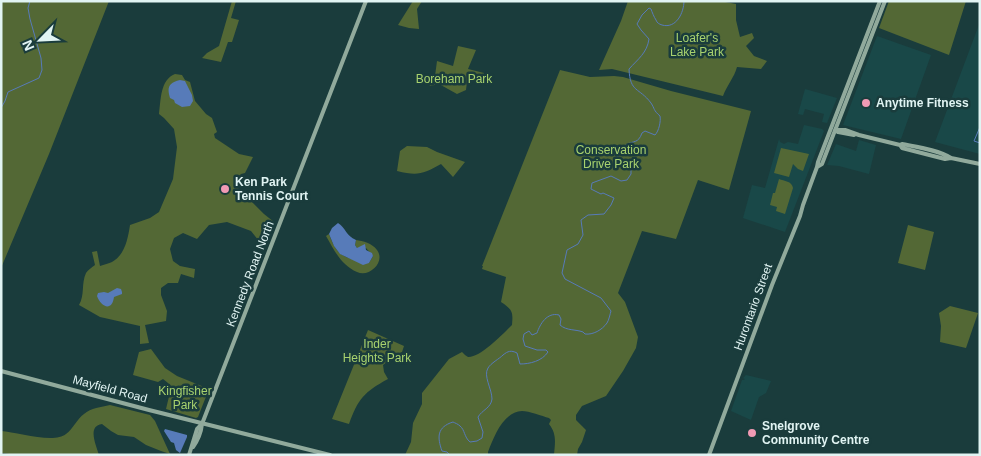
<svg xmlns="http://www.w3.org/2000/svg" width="981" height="456" font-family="Arial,sans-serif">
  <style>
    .built { fill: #194848 }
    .green { fill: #536835 }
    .water { fill: #577bb9 }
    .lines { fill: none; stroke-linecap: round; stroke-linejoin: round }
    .stream { stroke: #577bb9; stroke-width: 1 }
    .major { stroke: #91aa9c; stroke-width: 4 }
    .poi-dot { fill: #f19ab4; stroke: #1a3c3c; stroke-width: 2 }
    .labels { text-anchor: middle; stroke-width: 5; stroke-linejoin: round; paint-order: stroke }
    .park-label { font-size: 12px; fill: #a8d26e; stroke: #1a3c3c }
    .poi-label { font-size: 12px; font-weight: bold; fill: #e1f4f3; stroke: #1a3c3c; text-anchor: start }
    .street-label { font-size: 12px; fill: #e1f4f3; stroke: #1a3c3c }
  </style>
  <rect width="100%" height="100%" fill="#1a3c3c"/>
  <!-- built -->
  <path class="built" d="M980,22V154L935,142Z
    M877,36L931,55L901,139L843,125Z
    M805,89L837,98L827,123L822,122L824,114L805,109L803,115L798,114Z
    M804,125L822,129L824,131L785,232L743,218L752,185L765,188L779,139L780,142L784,144L788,142L798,144Z
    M859,140L876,145L869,174L839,166L827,165L836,144L856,151Z
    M746,375L771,381L766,393L759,397L751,420L731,411L742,380H744L745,379L743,378Z"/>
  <!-- green -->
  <path class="green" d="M1,1H109L49,154L1,268Z
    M232,1H236L231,18L239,20L232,42H228L221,62L202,58L207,53L219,46Z
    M413,1H422L417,9L419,29L409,28L398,25Z
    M628,1H720L736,4V20L740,37L752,33L754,38L746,46L754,56L767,61L761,69L737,67C734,78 727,85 723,96L612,69L599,70L621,21Z
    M889,1H966L949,55L879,28Z
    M458,46L476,50L468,69L484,73V75L468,73L466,90L457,94L439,84L430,86L428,81L435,76L437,61L453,66Z
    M560,70L590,77L614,76L623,77L671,91L751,111L729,190L698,180L676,239L642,231L618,293L625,302L638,337L636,348L623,371L606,396L582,406L576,415V420L586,430L582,442L578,449L577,455H554C555,443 557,434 549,424L551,420L549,418C542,416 529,411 522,411C503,412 494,437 488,452V455H405L411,442L413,423L422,404V393L449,359L462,352C464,354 466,356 468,357C480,358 504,333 512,325C513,312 513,310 501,302L506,277L482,269L483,266H482Z
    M175,74L182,75L185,80L190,82L195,101L206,114L212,118L217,132L214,134L215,138L239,154L253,157L245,173L241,174L238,179L239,201L250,200L264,214L274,222L263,246L251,231L227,222L209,225L197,239L183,233L174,238L170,249L173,261L180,266L195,269L194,278L181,274L178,283H168L161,288V295L167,311L166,321L145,325L149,343L140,344V326L100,317L79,305C85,295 81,284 86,273C88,270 92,267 95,265L92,252L97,251L100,266C104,265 109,263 112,262C125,255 128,238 130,225L150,218L159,212L173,179L177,147L174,129L164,118L159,114C161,100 160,80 175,74Z
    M407,146L427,147L437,152L465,162L453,177L441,164C423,174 418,176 397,171L400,151Z
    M781,148L809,154L803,171L798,169L793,164L789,177L774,173Z
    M779,179C784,181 792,181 793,188L785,214L776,211L777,207L770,205L773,193H775Z
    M908,225L934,232L925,270L898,263Z
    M329,234C338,259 345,257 369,263L373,256L366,248H357L355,245L356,240C363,241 372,243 377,250C386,262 369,278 357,272C341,265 334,250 326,236Z
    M950,306L978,313L966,348L940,342L941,326L939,313Z
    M368,330L404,346L402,352L397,354L383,365L384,372L388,379C364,392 358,399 349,424L332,419Z
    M151,349L165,368L177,376L209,389L198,417L196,418L166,409L171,388L168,383L163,379L158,382L133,375L139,352Z
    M110,405L150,415L155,421L170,454L161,451L146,445L134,437L118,435L111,431L102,424C87,426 96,445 99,455H18L1,453V431C17,432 54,444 66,434C73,429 77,419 84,414C91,408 101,407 110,405Z"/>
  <!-- water -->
  <path class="water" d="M180,80L185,81L192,95L193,101L190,106L182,107L175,103L174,100L170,98C167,88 168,83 180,80Z
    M338,223C346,228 346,236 356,240L355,245L357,248L365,244L366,250L372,253L373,256L369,263L363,265L340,254L334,246L329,234L332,228Z
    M117,288L121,289L122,292V294L114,297C112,312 101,307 97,296L98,293L104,292L108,293Z
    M165,429L187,435V437L180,453L176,450L174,443L171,442L164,431Z"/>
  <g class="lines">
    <!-- stream -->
    <path class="stream" d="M1,108L5,101L8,92L39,78L42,70L41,58L30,19L28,8L30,1
      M980,127L974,141L980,143
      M450,455L447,452L442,451C437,437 437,427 453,422C455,423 458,424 460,426C465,430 464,437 470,442L477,441L482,438L483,432L478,417C482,410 491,408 492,399C492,389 483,376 488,368C491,363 499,359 503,355C508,351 511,350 517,353L520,364C530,364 542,361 548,352L546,350H537L525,346L523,339L524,334L529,331L532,335L537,333C540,324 547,312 559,315L561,319L560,325C567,331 575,329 583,332L585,334C593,335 602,330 607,323C609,320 610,314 611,311L601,298L565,279L562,273L567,250L578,244L583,235L581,220L588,215L604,214L611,205L614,198L603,193L601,194L591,189L592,183L611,176L621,181L627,180L631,174V169L623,163L621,165H618L616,162C618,156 620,148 626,145C634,140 638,144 642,133L645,131L655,135C659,131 661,121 660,116C653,110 655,109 651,103C639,87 630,93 629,69C638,59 647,53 649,39L641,30L637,24L642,15L649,8L651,9C652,12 654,17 656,20C657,23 659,24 662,25C676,29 684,13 684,1"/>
    <!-- major -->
    <path class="major" d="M835,130H845L859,135L900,145L902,144C917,147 939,150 951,158
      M835,130L838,132L854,135
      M900,145L902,148L945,159L951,158L980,164
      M817,167L822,164L885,1
      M1,371L149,410L330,455
      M193,447C198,440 201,433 202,424
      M189,455L197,429L202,424L366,1
      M709,455L772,285L800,216L803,205L817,167L818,162L880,1"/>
  </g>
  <!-- markers -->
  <g class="poi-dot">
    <circle cx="866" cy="103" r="5"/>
    <circle cx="225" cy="189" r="5"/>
    <circle cx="752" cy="433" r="5"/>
  </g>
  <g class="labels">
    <!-- park labels -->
    <g class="park-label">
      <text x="697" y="42">Loafer's<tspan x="697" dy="14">Lake Park</tspan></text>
      <text x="454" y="83">Boreham Park</text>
      <text x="611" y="154">Conservation<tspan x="611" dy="14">Drive Park</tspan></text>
      <text x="377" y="348">Inder<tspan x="377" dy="14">Heights Park</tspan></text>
      <text x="185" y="395">Kingfisher<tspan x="185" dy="14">Park</tspan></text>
    </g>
    <!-- poi labels -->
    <g class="poi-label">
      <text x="876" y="107">Anytime Fitness</text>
      <text x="235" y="186">Ken Park<tspan x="235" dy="14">Tennis Court</tspan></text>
      <text x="762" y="430">Snelgrove<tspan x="762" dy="14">Community Centre</tspan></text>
    </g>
    <!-- street labels -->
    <g class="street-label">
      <text transform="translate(250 274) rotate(-69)" y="4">Kennedy Road North</text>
      <text transform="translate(753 307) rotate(-70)" y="4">Hurontario Street</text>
      <text transform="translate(110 389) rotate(15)" y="4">Mayfield Road</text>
    </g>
  </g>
  <!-- border -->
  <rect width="981" height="456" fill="none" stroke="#e1f4f3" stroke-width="5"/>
  <!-- north arrow -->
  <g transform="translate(40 40) rotate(246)" stroke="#1a3c3c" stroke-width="4" paint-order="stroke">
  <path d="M0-4L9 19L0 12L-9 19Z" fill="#e1f4f3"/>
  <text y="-8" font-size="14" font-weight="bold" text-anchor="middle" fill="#e1f4f3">N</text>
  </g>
</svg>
